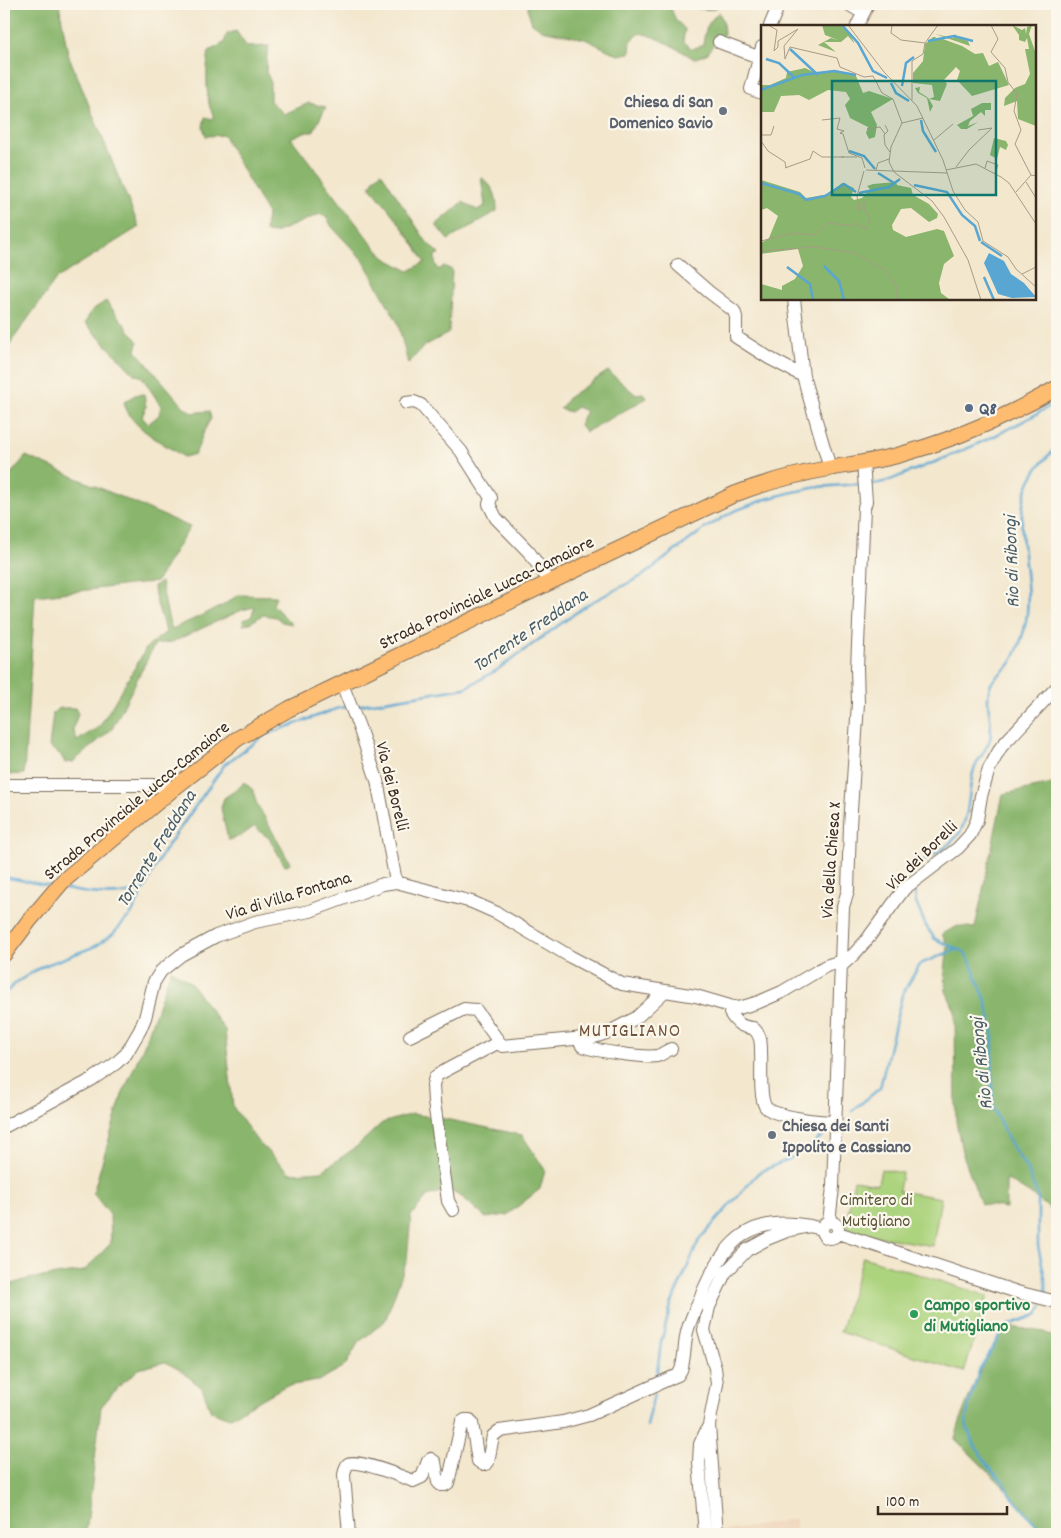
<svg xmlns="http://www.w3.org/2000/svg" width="1061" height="1538" font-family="Dekko,sans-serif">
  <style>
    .built { fill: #f0d6bc }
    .green { fill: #acd37d; stroke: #747e4e }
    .forest { fill: #89b56c; stroke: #627045 }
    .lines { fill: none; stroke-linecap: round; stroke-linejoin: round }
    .stream { stroke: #58a6d1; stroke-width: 2.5 }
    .minor-casing { stroke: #7b6c5c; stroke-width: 14 }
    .major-casing { stroke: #7b6c5c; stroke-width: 17 }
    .minor { stroke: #fff; stroke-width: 12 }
    .major { stroke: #febc71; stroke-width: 15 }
    .worship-dot { fill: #6b7280; stroke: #fbf7ec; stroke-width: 2 }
    .service-dot { fill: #5c6f8a; stroke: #fbf7ec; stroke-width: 2 }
    .leisure-dot { fill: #2e9e5b; stroke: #fbf7ec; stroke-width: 2 }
    .labels { text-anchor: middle; stroke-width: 4.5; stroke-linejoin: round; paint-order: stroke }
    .worship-label { font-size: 18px; font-weight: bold; fill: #5b616d; stroke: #fbf7ec; text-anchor: end }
    .service-label { font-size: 18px; font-weight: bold; fill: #4e5e75; stroke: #fbf7ec; text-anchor: start }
    .street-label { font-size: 18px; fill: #3b2a1e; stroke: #fbf7ec }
    .park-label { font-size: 18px; fill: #575436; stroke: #fbf7ec }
    .leisure-label { font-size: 18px; font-weight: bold; fill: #27864d; stroke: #fbf7ec; text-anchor: start }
    .water-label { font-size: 19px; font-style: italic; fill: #475c66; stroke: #fbf7ec }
    .quarter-label { font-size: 20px; letter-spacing: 1px; fill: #70543b; stroke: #fbf7ec }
    .inset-river { fill: none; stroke: #58a6d1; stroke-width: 2.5 }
    .inset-road { fill: none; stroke: #a99b88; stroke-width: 1 }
    .view { fill: #0f766e; fill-opacity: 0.15; stroke: #0f766e; stroke-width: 2.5 }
    .inset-edge { fill: none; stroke: #3b2a1e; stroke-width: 2.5 }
  </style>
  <rect width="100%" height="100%" fill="#fbf7ec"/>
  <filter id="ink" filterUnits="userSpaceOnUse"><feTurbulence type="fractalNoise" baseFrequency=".02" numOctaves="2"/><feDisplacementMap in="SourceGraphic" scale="10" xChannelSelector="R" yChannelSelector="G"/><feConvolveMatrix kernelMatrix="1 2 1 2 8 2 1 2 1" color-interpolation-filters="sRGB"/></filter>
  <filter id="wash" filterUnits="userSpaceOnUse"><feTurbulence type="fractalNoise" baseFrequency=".0096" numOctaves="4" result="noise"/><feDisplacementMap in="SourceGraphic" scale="20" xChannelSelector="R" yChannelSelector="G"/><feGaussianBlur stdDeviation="1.12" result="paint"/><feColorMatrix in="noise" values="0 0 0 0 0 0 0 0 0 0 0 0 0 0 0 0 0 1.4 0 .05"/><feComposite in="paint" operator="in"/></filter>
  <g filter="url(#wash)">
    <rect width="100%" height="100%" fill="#f3e7ce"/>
    <!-- built -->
    <path class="built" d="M795,1519L796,1534H721V1532Z"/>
    <!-- green -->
    <path class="green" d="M881,1169L902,1173L899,1191L941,1198L933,1246L853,1232L847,1229L846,1224L854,1180L878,1184Z
      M863,1257L988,1296L964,1372L840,1332Z"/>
    <!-- forest -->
    <path class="forest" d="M4,4H59L68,54L139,227L57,278L4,352Z
      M528,4H720C710,15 697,6 684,6C680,6 675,8 671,9L676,20L685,29L683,41L692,49L703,45C705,29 707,23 719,12L723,22L724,34L714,43L708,53L694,59C677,48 660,38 640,33L631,41L630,53L618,55L585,39L542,30L532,23L528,11Z
      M236,31L247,47L269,46L267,54L266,72L270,80V101L284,114L309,103L326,107L313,132H304L291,138L372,244L385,258L409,271L425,262C409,235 391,211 370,187L374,179L381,172L426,241L439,254L435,255V263L439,270L444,266L452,270L449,333L424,346L408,364L398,323L363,260L332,227L327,218L320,214L275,233L265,232L267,213L228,144L224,135L206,136L203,127L205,117L213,119C214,113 210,110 209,104C206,88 206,67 209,51L224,43L227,34Z
      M481,177C494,188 497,194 497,211L448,240L436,225L463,202L477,210L485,206Z
      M106,301L138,342L136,351L184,407L192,413L209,411L211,419C203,430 201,442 195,454L184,457C165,444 128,427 124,402L135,395L144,394L146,407L142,417L148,424L159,415L161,406L142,377L134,374L85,323L92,310Z
      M608,371L635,394L643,393L647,398L586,432L579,424L586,411L577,407L570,412L560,409L569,397Z
      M26,456L190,527L156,582L35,596L24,774L4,775V482Z
      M161,582C165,598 166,614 172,629L222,606L238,595L276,596L273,605L292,624L282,622L276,617L263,615L250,623L243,625L244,620L251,617L255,607L242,610L172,642L155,644L112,729L73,762L65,763L61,755L49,747L53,713L60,708H75L78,714L73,729L77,741L100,726L147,647L166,632C162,617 154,601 154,586Z
      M244,782L253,790L256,802L290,863L285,866L269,838L259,831L255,826L241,836L228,840L221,808L224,798L239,788Z
      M1057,783V1214L1029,1193L1006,1179V1208L981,1204L962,1152L956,1121L955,1011L946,991L945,970L948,946L942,934L958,926L975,928L1003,794Z
      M171,970L190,982L225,1030L233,1107L257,1141L290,1173L322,1171L356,1147L382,1123L412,1114L445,1119L522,1135L545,1170L540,1189L507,1215L486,1218L462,1197L448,1190L427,1196L411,1216L407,1260L385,1321L358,1343L345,1366L318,1381L285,1386L229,1418L211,1411L202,1388L180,1370L165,1362L139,1369L117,1388L101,1407L86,1534H4V1286L28,1279L84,1271L111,1243L110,1215L93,1193L122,1095L144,1045Z
      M1004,1326L1045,1332L1057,1340V1534H1044L1003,1486L955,1439C965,1399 984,1362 1004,1326Z"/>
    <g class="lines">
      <!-- stream -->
      <path class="stream" d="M868,484C882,485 899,476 912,471C963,452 1011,430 1057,402
        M354,706L465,688L497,670L588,604L642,576L704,529L732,512L766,499L789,493L817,487L860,484
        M4,877L51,886
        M913,877C912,872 913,870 916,866C920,861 929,858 935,854C944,849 958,838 962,828C970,811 968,791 973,773C976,760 987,750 990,739C994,722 984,703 990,686C993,677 1004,672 1010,664C1015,657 1018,648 1021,640C1046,573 988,503 1057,448
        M914,887L916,903L926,926L935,939L964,952L969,959L986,1001L993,1029L992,1087L994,1110L1009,1141L1028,1171L1038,1198V1246L1046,1282V1295
        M64,889C93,894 113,898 142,890
        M4,994L17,982L41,967L96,946L113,934L132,913L153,871L164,851L225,764L265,735L339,708L346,707
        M852,1111L880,1088L902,995L920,964L957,949
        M1042,1306L1038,1314L1034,1316L1009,1325L1002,1332L979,1371L969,1404L966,1420L967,1427L974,1444L992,1471L1002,1480L1009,1493L1044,1534
        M656,1380L661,1343L671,1305L699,1240L758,1173L789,1159L813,1144L830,1129
        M647,1426L654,1394"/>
    </g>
  </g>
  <g filter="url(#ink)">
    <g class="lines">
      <defs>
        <path id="minor" d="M848,4L863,13
          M770,26L779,4
          M857,26L868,4
          M719,42L758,57
          M762,47L751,89L762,93
          M678,265L709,292L734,311L736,317V337L769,358L803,376
          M794,299L803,376L830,468
          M406,403L414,402L421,405L461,451L491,498L489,504L496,518L529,552L550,582
          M342,684L359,727L377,780L396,882
          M4,785H156L174,788
          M730,1006V1013C736,1023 741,1027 753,1028C761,1035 761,1042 761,1052C762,1065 759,1095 765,1106C772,1117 822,1122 836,1122
          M410,1036L464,1009L476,1010L502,1046L594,1037L609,1032L636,1018L665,991
          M579,1038L582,1046C596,1051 643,1058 657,1056C661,1055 666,1051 671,1049
          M4,1127L91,1080L115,1064L126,1054L140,1030L145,1018L154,982L161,971L181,955L216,936L255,922L310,911L383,884L396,882L472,902L497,913L571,957L622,984L696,996L730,1006L739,1008L759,1002L782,992L826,966L835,963L841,966L853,955L866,941L904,889L958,848L970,835L977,820L981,796L989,769L1001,747L1057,687
          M453,1210L448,1201L434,1102L433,1085L435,1077L439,1074L499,1042
          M822 1230a8 8 0 1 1 16 0a8 8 0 1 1-16 0Z
          M829,1222L833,1187L843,907L848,890L850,826L858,703L857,668L864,508L866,501L863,463
          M838,1233L1017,1292L1057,1302
          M349,1534L344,1475C345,1471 345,1467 348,1464C356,1458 403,1477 413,1481L422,1477L428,1461L431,1459L435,1462L438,1482L441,1485H445L448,1483L462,1422L465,1420H470L472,1423L478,1461L482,1464H486L488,1462L493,1436L499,1431L563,1422L589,1415L673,1377L678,1375L681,1370C685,1358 684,1345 687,1332C691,1317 698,1304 704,1289C726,1239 752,1215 810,1226
          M705,1534L699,1462L700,1444L709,1425
          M717,1534L709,1425L717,1384L715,1368L704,1330L709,1307L725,1273L747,1250L767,1239L787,1231L810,1226L821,1229"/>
        <path id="major" d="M4,954L29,921L63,881L174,788L237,739L289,709L550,582L735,494C766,482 798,474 831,468C854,464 876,461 899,455C954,440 1008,416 1057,388"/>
      </defs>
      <!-- minor casing -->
      <use href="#minor" class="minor-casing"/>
      <!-- major casing -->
      <use href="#major" class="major-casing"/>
      <!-- minor -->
      <use href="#minor" class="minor"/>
      <!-- major -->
      <use href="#major" class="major"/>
    </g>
  </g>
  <!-- markers -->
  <g class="worship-dot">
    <circle cx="723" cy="111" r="5"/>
    <circle cx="772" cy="1135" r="5"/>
  </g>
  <circle class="service-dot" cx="969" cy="408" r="5"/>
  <circle class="leisure-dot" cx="914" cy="1314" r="5"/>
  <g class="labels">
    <!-- worship labels -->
    <g class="worship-label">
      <text x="713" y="107">Chiesa di San<tspan x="713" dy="21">Domenico Savio</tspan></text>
      <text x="782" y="1131" text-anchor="start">Chiesa dei Santi<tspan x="782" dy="21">Ippolito e Cassiano</tspan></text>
    </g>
    <!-- service labels -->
    <g class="service-label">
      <text x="979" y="414">Q8</text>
    </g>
    <!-- street labels -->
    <g class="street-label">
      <text transform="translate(486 592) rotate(-26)" y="6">Strada Provinciale Lucca-Camaiore</text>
      <text transform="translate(393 786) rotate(76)" y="6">Via dei Borelli</text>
      <text transform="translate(136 800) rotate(-40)" y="6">Strada Provinciale Lucca-Camaiore</text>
      <text transform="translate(921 855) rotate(-44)" y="6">Via dei Borelli</text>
      <text transform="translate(830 860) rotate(-86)" y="6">Via della Chiesa X</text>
      <text transform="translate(288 895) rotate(-17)" y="6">Via di Villa Fontana</text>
    </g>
    <!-- park labels -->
    <g class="park-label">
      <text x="876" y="1205">Cimitero di<tspan x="876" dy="21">Mutigliano</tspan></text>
    </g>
    <!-- leisure labels -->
    <g class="leisure-label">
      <text x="924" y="1310">Campo sportivo<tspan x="924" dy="21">di Mutigliano</tspan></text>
    </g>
    <!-- water labels -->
    <g class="water-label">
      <text transform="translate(1010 562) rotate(-92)" y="7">Rio di Ribongi</text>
      <text transform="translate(529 629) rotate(-34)" y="7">Torrente Freddana</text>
      <text transform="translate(155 848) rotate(-58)" y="7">Torrente Freddana</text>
      <text transform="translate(980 1064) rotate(-96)" y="7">Rio di Ribongi</text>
    </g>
    <!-- quarter labels -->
    <g class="quarter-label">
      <text x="630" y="1036">MUTIGLIANO</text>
    </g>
  </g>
  <!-- overview -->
  <g transform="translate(761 25)">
    <rect width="275" height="275" fill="#f3e7ce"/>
    <path d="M61,0H79L88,8L93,17V18L87,11L80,17H63L75,27L57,20L70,13L77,15L64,10ZM251,0L261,5L264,3L265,9L266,2L271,0L268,9L275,29V101L257,94L256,76L243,81L244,73L254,63L264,59L269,49L264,24H268L266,13L264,17L258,15V10ZM174,9L192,13L195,9V12L207,16L209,21ZM172,12H175L173,15L179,13L201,21L214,29L222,28L228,41L237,37L248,60L211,71L196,55L199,46L195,42L183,55L186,59L179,76L168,74L172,81L169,87L166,73L157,68L154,63L159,62L158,67L166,72L168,74L173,72L171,60L152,58V48L162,36L164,19ZM44,43L57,49L74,45L95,51L102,68L108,66L132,74L110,87L116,100L114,112L108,114L105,108L107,102L89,93L84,80L89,74L85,67L67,65L48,75L38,70L20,71L13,87H0V60H9L25,53L26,47ZM221,78H230V85H224V91L220,87L209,96L207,101L217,97L206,104H200L196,100L212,91L210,84ZM233,113L245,116L247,120L245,125L239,122L236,134L229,130ZM0,155L39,167L45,173L68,169L81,158L93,163L90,172L93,175L101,173L109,164L106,161L112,159L135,157L136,160L150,163L152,170L168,179L177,189L176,193L168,197L150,183L140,184L131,200L132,205L145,212L176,204L183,206L193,231L183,239L178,258L180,268L188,274L0,275V259L21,265V261L34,254L42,241L37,224L0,229V218L8,213L17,191L6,183L0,185Z" fill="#89b56c"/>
    <path d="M228,228L243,236L250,249L263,258L275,272L251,273L237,269L223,238Z" fill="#58a6d1"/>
    <path class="inset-river" d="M81,0L97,18L112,46L126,53M167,16L193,11L212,16M29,24L57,50M5,34L18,38L34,53M130,58L135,68L148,76M141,61L145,38L153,32M0,65L41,50L73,46L95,50M160,95L162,106L175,127M88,126L103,131L114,144M117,148L133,158M0,158L38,169L45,175L64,171L83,159L95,167M153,160L186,167L201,190L214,201L219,216M98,168L128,162L139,154M220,217L241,231M63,241L78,256L83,275M26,242L49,259L52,275M223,252L233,275"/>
    <path class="inset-road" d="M7,0L16,5L13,26L17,22V16L37,4L23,21L24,34L29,22L76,33L79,42L103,52L112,51L121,68L132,74L141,98L130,122L128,137L133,147L171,176L183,192L207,235L220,275M87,0L123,47L156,81L182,135L192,166L204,185L217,197L222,216L247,232L255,244L275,262M131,0L130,8L140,15L164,18L162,29L151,36V75M230,0L237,14L230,27L244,43L247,57L256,69L253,86L260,105L254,119L270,150M164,18L177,0M61,95L79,93L76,104L83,106L79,108L82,109L88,128L101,133L104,143M141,98L162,93M124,100L127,106L123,110L124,120L129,127M106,104L119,102L124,109M0,110H10L13,101M173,115L192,99M0,116L7,126L24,137L25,143M80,132H96M195,142L208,125L231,103L217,105M24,143L49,134L52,126L61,132H83M224,143L226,136L237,140L234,148M105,145L186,148M115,145L117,138L128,134M185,145L215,139L240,152L248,158L275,199M265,157L275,173M255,167L270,150L275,151M0,216L32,208L53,210L68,198L90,201L93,198L105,204L109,193L103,184V176L98,186L96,171L103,146M0,226L53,222L94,228L124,245L136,262V275M261,249L275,242"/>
    <path class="view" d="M71,56H235V170H71Z"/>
    <rect width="275" height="275" class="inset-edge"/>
  </g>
  <!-- margin -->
  <rect width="1061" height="1538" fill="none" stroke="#fbf7ec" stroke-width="20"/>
  <!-- scale -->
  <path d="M878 1506v8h129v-8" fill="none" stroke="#3b2a1e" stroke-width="2.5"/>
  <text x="886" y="1506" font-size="15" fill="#3b2a1e" stroke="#fbf7ec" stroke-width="4" paint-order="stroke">100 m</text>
</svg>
